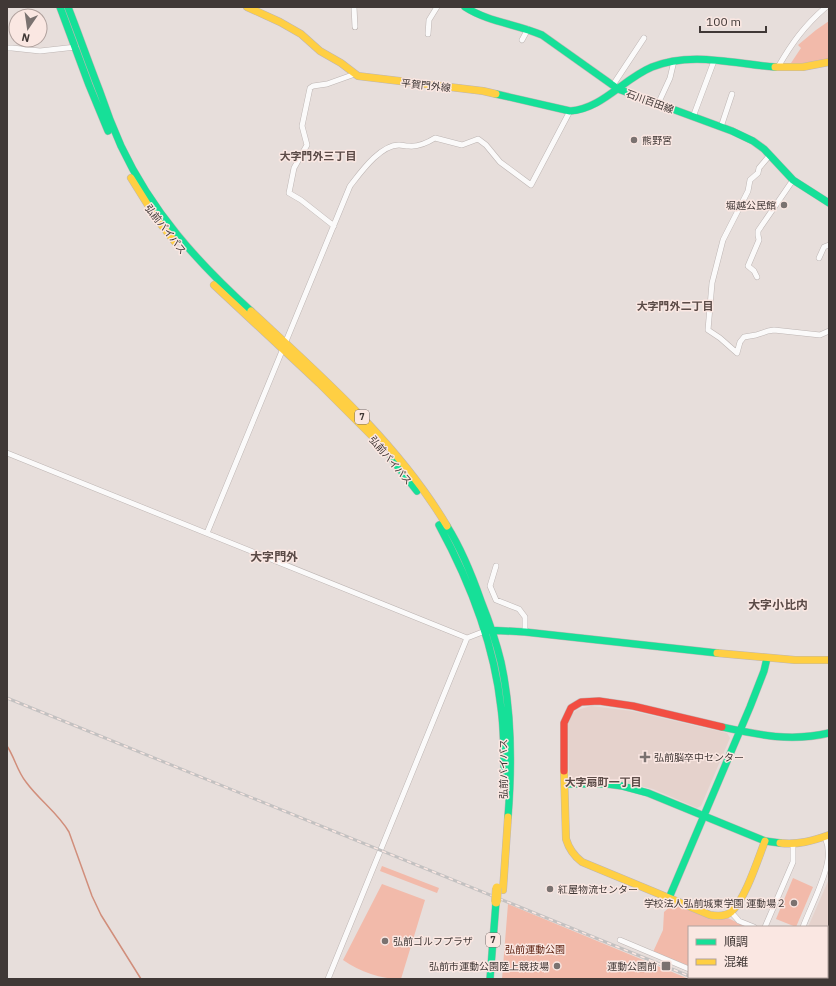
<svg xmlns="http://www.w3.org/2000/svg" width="836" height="986" font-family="'IBM Plex Sans','Noto Sans JP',sans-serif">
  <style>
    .built { fill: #e5d2cc }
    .green { fill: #f2baaa }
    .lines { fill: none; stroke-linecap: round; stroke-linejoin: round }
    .stream { stroke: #d18e7b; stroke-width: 1.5 }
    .street-casing { stroke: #bdb5b3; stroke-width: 6 }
    .fast-casing { stroke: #bdb5b3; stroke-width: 8 }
    .slow-casing { stroke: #bdb5b3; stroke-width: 8 }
    .jam-casing { stroke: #bdb5b3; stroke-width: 8 }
    .street { stroke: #fbfafa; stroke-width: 5 }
    .fast { stroke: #16e098; stroke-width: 7 }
    .slow { stroke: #ffcf43; stroke-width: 7 }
    .jam { stroke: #f24e42; stroke-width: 7 }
    .rail-casing { stroke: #c3c1c1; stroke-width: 3 }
    .rail { stroke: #fae7e2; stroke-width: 1.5; stroke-dasharray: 4.5; stroke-linecap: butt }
    .slow-bridge-casing { stroke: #c2bcbb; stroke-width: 10; stroke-linecap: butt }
    .slow-bridge { stroke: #ffcf43; stroke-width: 9 }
    .poi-dot { fill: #7a7270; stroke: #fae7e2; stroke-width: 1.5 }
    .labels { text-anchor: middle; stroke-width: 3; stroke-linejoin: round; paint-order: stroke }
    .shield { fill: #fae7e2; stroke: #786c6a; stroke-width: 1 }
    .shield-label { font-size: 9px; font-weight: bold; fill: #403836 }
    .street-label { font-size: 10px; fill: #403836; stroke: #fae7e2 }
    .poi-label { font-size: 10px; fill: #403836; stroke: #fae7e2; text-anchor: start }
    .park-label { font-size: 10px; fill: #5e2312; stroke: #fae7e2 }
    .neighbourhood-label { font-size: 11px; font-weight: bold; fill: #5b4b47; stroke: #fae7e2 }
    .quarter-label { font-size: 12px; font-weight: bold; fill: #5b4b47; stroke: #fae7e2 }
  </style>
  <rect width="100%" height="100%" fill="#e7dedb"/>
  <!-- built -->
  <path class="built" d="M591,706L632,711L727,733L730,738L701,806L697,808L653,789L619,781L572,779L569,776L568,724L572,714L577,710Z
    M829,879V979H786L787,977H827V927H808Z"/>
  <!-- green -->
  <path class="green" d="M829,21V60L814,64L791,63L801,48L798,45L816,30Z
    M382,866L439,888L437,893L380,871Z
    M793,878L813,887L796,927L776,919Z
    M382,884L425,900L401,979C381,979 360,972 343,960Z
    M508,904L689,979H502Z
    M673,904L686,908L715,920L728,918L746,927H689V966L653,952L663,930L664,912Z
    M715,977H781L780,979H720Z"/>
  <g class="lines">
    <!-- stream -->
    <path class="stream" d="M7,746C15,758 17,771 26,782C39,800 58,813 69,832L92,896L101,915L141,979"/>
    <defs>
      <path id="street" d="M354,7L355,27
        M428,34L429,20L437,7
        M522,40L528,29
        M7,48H12L40,51L76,47
        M778,67C792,43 804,26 826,7
        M613,85L644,38
        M658,104L670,78L674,61
        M693,117L714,61
        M721,127L732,94
        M334,226L301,200L289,193L294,168L307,145L302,126L310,88L313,86L327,84L355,74
        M819,258L824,247L829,245
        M757,277L754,271L748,266L759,240L758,235V231L793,180
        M737,353L720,338L708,330L712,283L723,240L748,191L750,180L758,173L759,168L770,155
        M737,353L740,342L744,337L756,335L768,331L774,330L820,335L829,331
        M7,453L467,638L485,631
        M207,533L350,186C361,172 380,145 399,145C402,145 405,146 409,146C419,147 427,143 435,138L462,145L478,139L486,145L500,162L531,185L570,111
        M496,566L490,586L496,600L519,609L525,617V632
        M731,912L739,921L754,927
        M765,927L793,862V844
        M803,927C810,908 826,878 828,859C829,851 828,844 825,837
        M620,940L689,969
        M709,977L714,979
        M328,979L467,638
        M781,979L782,977"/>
      <path id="fast" d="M60,7L89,85L108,131
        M68,7C79,35 89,64 100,92C106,110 113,128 121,146C152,212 197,262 251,311
        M465,7C488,22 517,24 542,35L618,89L732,131L753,141L764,149L793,180L829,203
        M496,94L570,111C602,109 623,79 652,67C691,51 735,64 775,67
        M391,458L417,491
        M439,525C470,582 494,643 501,708C504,729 504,751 504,772
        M447,526C462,550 472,575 481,601C489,621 496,641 501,662C512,712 512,766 508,817
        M487,630L525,632L717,653
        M722,727C759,735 791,742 829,733
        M565,784H607L622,786L648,793L765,841L780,843
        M669,898L750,707L764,671L767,658
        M490,979L496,902"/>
      <path id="slow" d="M247,7L280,22L301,34L320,51L341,63L358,76L483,91L496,94
        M775,67H803L829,62
        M131,178L156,218L175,242
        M214,285L319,383L371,435
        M251,311C322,377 397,442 447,526
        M717,653L795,660H829
        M564,771L566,839C569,849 574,856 582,862L710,915C717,916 725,917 731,912C745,900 758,859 765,841
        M780,843C798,845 812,841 829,835
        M503,890L508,817"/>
      <path id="jam" d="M564,771V723L571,708L581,702L599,701L633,706L722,727"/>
    </defs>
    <!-- street casing -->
    <use href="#street" class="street-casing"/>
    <!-- fast casing -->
    <use href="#fast" class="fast-casing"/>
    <!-- slow casing -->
    <use href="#slow" class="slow-casing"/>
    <!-- jam casing -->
    <use href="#jam" class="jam-casing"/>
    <!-- street -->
    <use href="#street" class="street"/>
    <!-- fast -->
    <use href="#fast" class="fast"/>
    <!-- slow -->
    <use href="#slow" class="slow"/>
    <!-- jam -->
    <use href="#jam" class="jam"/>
    <defs>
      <path id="rail" d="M7,698L689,976"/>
    </defs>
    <!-- rail casing -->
    <use href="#rail" class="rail-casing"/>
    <!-- rail -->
    <use href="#rail" class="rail"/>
    <defs>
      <path id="slow-bridge" d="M496,902L497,888"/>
    </defs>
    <!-- slow-bridge casing -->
    <use href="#slow-bridge" class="slow-bridge-casing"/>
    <!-- slow-bridge -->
    <use href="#slow-bridge" class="slow-bridge"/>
  </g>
  <!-- markers -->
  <g class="poi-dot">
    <circle cx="634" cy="140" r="4"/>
    <circle cx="784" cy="205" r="4"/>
    <path d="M643 751h4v4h4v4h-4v4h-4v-4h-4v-4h4z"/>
    <circle cx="550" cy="889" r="4"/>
    <circle cx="794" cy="903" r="4"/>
    <circle cx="385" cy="941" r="4"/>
    <circle cx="557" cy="966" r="4"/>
    <rect x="661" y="961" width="10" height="10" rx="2"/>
  </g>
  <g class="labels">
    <!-- shield labels -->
    <g class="shield">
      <rect x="355" y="410" width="14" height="14" rx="3"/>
      <rect x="486" y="933" width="14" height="14" rx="3"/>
    </g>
    <g class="shield-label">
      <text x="362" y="420">7</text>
      <text x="493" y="943">7</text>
    </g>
    <!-- street labels -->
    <g class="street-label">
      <text transform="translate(426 85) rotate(6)" y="4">平賀門外線</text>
      <text transform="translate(650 101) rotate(20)" y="4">石川百田線</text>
      <text transform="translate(166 229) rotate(52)" y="4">弘前バイパス</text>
      <text transform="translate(391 460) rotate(50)" y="4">弘前バイパス</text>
      <text transform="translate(503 769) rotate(-90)" y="4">弘前バイパス</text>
    </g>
    <!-- poi labels -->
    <g class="poi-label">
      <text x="642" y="144">熊野宮</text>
      <text x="776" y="209" text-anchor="end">堀越公民館</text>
      <text x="654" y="761">弘前脳卒中センター</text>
      <text x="558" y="893">紅屋物流センター</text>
      <text x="786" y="907" text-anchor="end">学校法人弘前城東学園 運動場２</text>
      <text x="393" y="945">弘前ゴルフプラザ</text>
      <text x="549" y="970" text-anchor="end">弘前市運動公園陸上競技場</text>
      <text x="657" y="970" text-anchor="end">運動公園前</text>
    </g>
    <!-- park labels -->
    <g class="park-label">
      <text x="535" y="953">弘前運動公園</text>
    </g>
    <!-- neighbourhood labels -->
    <g class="neighbourhood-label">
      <text x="318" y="160">大字門外三丁目</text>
      <text x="675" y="310">大字門外二丁目</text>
      <text x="603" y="786">大字扇町一丁目</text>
    </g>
    <!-- quarter labels -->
    <g class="quarter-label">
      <text x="274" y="561">大字門外</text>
      <text x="778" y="609">大字小比内</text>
    </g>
  </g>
  <!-- border -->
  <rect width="836" height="986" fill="none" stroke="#403836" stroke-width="16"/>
  <!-- legend -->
  <rect x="688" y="926" width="140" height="52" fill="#fae7e2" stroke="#b0a19d"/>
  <rect x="696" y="939" width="20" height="6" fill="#16e098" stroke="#b0a19d"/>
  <text x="724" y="946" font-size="12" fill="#403836">順調</text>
  <rect x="696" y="959" width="20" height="6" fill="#ffcf43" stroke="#b0a19d"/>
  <text x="724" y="966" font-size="12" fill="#403836">混雑</text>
  <!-- north arrow -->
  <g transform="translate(28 28) rotate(193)"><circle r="19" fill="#fae7e2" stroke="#b0a19d"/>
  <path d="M0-3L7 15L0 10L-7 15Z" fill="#7a7270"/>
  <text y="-6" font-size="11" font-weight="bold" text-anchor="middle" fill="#403836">N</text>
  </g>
  <!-- scale -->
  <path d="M700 26v6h66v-6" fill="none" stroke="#403836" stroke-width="2"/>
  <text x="706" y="26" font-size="12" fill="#403836" stroke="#fae7e2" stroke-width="3" paint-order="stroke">100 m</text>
</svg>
